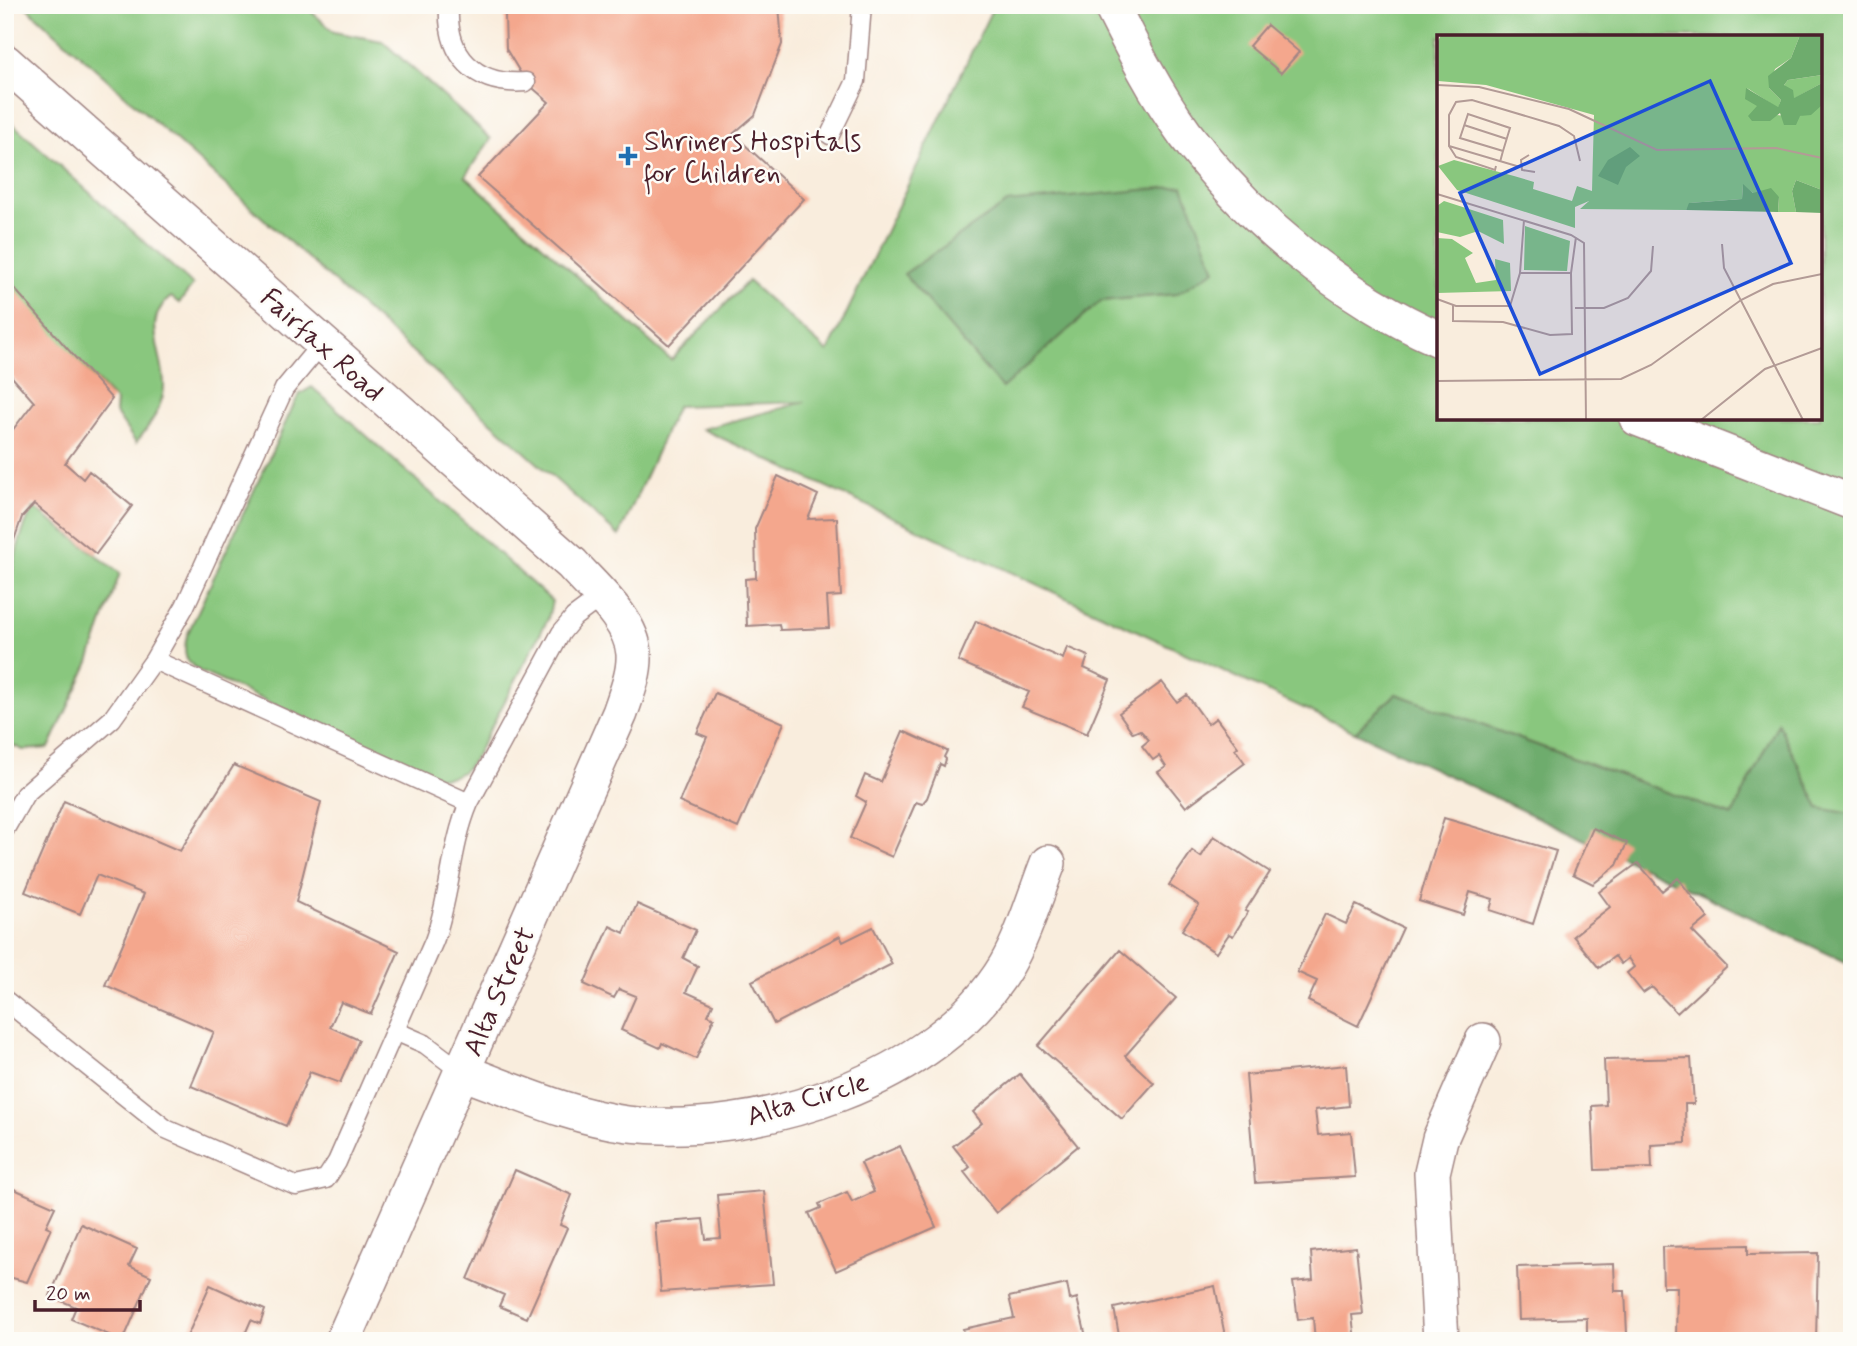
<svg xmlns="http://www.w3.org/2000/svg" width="1857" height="1346" font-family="Mynerve,sans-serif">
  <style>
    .green { fill: #89c77e; stroke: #6a7354; stroke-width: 2; fill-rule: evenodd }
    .forest { fill: #6eac6d; stroke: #5c664c; stroke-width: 2 }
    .building { fill: #f4a78d }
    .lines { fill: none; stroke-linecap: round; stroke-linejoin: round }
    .service-casing { stroke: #a28684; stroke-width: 21 }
    .minor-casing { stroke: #a28684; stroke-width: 38 }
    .service { stroke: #fff; stroke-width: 18 }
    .minor { stroke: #fff; stroke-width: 35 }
    .poi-dot { fill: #1f6fb2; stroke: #fdfcf7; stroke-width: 2.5 }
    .labels { text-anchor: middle; stroke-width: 5; stroke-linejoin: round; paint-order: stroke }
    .poi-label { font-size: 28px; fill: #4a1f2b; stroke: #fdfcf7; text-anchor: start }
    .street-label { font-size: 28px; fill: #4a1f2b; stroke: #fdfcf7 }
    .inset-road { fill: none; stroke: #b39b96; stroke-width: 2 }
    .view { fill: #1d4ed8; fill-opacity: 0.15; stroke: #1d4ed8; stroke-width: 3.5 }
    .inset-edge { fill: none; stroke: #4a1f2b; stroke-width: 3.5 }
  </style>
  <rect width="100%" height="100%" fill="#fdfcf7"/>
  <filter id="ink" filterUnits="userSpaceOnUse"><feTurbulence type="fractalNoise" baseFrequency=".0143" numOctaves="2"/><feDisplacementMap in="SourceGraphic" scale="14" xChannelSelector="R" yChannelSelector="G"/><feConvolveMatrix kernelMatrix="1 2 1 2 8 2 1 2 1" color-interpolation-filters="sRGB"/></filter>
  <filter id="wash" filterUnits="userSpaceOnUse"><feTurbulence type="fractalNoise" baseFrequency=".00686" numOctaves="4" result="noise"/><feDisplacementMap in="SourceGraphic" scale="28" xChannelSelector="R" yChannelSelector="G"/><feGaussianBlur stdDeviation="1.57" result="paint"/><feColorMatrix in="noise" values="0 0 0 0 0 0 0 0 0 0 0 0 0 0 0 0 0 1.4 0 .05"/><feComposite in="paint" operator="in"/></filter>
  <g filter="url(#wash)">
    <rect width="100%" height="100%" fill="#f9eddd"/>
    <!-- green -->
    <path class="green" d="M24,5H304L334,32L382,41L491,139L465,176L671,360L748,281L828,352L994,5H1852V814L1819,809L1778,724L1733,816L1396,694L1355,732L702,429L805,402L677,406L619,536ZM1439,37H1820V418H1439ZM1214,270L1176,294L1101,301Z
      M5,117L193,285L179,303L171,297C140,320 164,353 164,384C165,404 148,428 136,443L115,412L116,401L5,285Z
      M312,387L552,601L548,619L477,754C467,772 452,782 432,775L199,671C184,661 183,652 187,635L294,404L300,394Z
      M34,508L120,573L89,662L49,748L23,750L5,742C5,676 0,561 34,508Z"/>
    <!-- forest -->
    <path class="forest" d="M1183,186L1215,270L1176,294L1101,301L1002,388L904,274L1007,203Z
      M1396,694L1732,816L1778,723L1819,808L1852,814V965L1355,732Z"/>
    <g id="blocks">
      <!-- building -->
      <path class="building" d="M508,5H779L782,44L755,115L733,134L804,199L669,345L478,177L549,102L526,82L506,49L505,16Z
        M1267,25L1299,52L1281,73L1249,46Z
        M5,278L112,399L65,463L83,479L89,471L132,506L96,554L34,504L22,517L5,566V440L34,402L5,369Z
        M778,476L818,495L808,519L837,518L841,596L827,597L829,628L780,630L779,624L747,626L745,579L756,578L755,529Z
        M976,621L1063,659L1067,647L1088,656L1084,668L1110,680L1087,734L1022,707L1029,692L958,661Z
        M1162,682L1177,702L1187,695L1208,724L1216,718L1238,747L1235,749L1245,763L1186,807L1158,772L1166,767L1159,756L1153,760L1142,746L1149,740L1140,730L1133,733L1119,713Z
        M715,693L784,723L738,828L679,802L707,737L697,733Z
        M903,731L947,751L944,757L946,759L944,766L940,764L927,798L922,804L916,802L892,857L850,838L866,802L856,796L865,775L881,782Z
        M234,765L321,802L296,902L399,951L371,1014L341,1002L330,1027L359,1040L340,1083L310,1072L286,1126L191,1086L214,1032L105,985L144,894L97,875L80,914L25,892L64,801L180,851Z
        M1444,818L1556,851L1533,924L1490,910L1493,899L1470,892L1463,915L1419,901Z
        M1593,828L1627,843L1617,865L1593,884L1573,874Z
        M1214,836L1270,872L1245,911L1248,912L1233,936L1229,934L1216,953L1182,930L1199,905L1169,885L1192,851L1201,857Z
        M1638,863L1662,891L1678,878L1708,918L1692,931L1727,967L1677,1013L1652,987L1643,993L1627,973L1634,967L1628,958L1621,964L1615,956L1599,968L1573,936L1610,907L1599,892Z
        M637,904L696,930L683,958L698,966L686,992L713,1004L708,1015L714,1018L696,1059L662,1043L660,1048L621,1030L636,996L619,989L614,998L584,984L610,926L624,933Z
        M1356,905L1403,928L1358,1026L1308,1001L1317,981L1297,972L1325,914L1346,924Z
        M873,927L892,964L774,1024L752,981L840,936L843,942Z
        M1120,950L1176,998L1125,1056L1154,1083L1122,1119L1038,1046Z
        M1691,1058L1694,1104H1685L1686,1143L1651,1145L1652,1168L1595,1170L1592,1106L1606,1105L1604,1060Z
        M1346,1065L1349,1106L1315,1110L1318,1135L1351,1132L1355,1177L1255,1183L1246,1075Z
        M1020,1074L1078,1146L996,1213L964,1172L970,1167L953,1146L982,1123L973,1112Z
        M900,1146L936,1227L836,1271L809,1213L821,1208L819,1204L847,1192L852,1202L874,1192L861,1163Z
        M515,1170L572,1195L560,1225L567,1228L527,1318L499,1306L504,1295L468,1279Z
        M5,1185L55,1207L46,1226L51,1228L27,1282L5,1276Z
        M764,1191L773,1284L661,1292L655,1223L703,1219L706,1239L721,1238L717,1195Z
        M81,1224L137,1249L129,1266L151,1276L123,1341L71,1319L76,1307L50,1296Z
        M1748,1245V1254L1818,1253L1816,1341H1676L1677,1287H1663L1662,1247Z
        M1356,1247L1363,1314L1352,1315L1355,1341H1315L1313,1318L1298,1320L1293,1282L1313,1280L1311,1252Z
        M1614,1264L1615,1291H1625L1627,1334H1587V1318L1519,1320L1517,1267Z
        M1067,1284L1070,1300L1077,1298L1087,1341H966L963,1329L1014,1318L1009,1297Z
        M210,1285L265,1310L260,1324L251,1320L242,1341H185Z
        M1215,1286L1226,1341H1120L1114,1308Z"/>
    </g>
  </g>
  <g filter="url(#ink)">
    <use href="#blocks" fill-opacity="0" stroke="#a28684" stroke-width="2"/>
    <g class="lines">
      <defs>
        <path id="service" d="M449,5C446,56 475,86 526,82
          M830,135L856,81L862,5
          M154,660L469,803
          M5,829L25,794L112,719L154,660L185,606L284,389L322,343
          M5,1000L166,1129L296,1186L326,1179L337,1162L434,941C451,895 450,848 469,803L561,633L574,617L601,597
          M395,1031L425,1044L462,1072"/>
        <path id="minor" d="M1111,5C1133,49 1156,94 1185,134C1249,220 1341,296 1439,339
          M5,62L572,564C593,588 632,620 634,654C635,674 626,695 620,713L343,1341
          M1637,418L1852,502
          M462,1072C515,1091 572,1117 628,1124C756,1139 938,1080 1006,966C1024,935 1035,896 1048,863
          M1441,1341L1432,1173L1440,1139L1483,1041"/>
      </defs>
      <!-- service casing -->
      <use href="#service" class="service-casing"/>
      <!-- minor casing -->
      <use href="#minor" class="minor-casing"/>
      <!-- service -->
      <use href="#service" class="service"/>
      <!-- minor -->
      <use href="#minor" class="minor"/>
    </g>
  </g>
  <!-- markers -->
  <path class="poi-dot" d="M624.5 145.5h7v7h7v7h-7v7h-7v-7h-7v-7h7z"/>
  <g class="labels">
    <!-- poi labels -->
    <g class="poi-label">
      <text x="644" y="150">Shriners Hospitals<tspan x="644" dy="32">for Children</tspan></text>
    </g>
    <!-- street labels -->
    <g class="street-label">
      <text transform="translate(323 344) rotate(42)" y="10">Fairfax Road</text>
      <text transform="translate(498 991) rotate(-66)" y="10">Alta Street</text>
      <text transform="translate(807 1098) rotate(-17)" y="10">Alta Circle</text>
    </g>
  </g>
  <!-- overview -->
  <g transform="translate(1437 35)">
    <rect width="385" height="385" fill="#f9eddd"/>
    <path d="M4,0H363L354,23L338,34L332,53L344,65L341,73L310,53L337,80L363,81L385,70V155L359,145L355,156L359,177H341L342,162L316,158L306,150L305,164L253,168L249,175L143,174L152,166L138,172V193L20,155L1,131L17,125L77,141L97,147L96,154L135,166L140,151L155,156L157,80L49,50L1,46L0,8ZM385,40V48L356,64L347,50L351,45ZM7,166L66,185L67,209L41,196L23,202L0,197V171ZM88,191L133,206L130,236L87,235ZM0,203L15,204L36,218L28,223L39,248L59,245L58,224L73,228L74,256L0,258Z" fill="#89c77e"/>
    <path d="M363,0H385V40L351,45L347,50L356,55L357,63L385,48V70L374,80L363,81L359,90H347L343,78L333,86H315L311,81L320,71L308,64L309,53L341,72L344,65L332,53L331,41L354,23ZM193,112L203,121L189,132L181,150L161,141L171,125ZM359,145L385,155V178L359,177L355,156ZM306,149L316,158L334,153L342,162L341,177L249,175L252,168L305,164Z" fill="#6eac6d"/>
    <path class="inset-road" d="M0,50L42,52L132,74L220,115L339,113L385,123M27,90L70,104M12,111L19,122L58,135L59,131M92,120L84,125L85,135L98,137M63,127L66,116L23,103L31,79L73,93L66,116M83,132L12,111V80L19,67L35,65L122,91L137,101L143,126M0,159L134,200L147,208L149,385M285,209L287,233L366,385M83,238H134M0,264L19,271H73L83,238L87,185M16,270V286L66,287L113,300L135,299L134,238L139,202M138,273H167L191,263L214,236L216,211M0,346L184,344L214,330L304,265L336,249L385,239M264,385L328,334L385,313"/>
    <path class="view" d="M273,46L354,228L103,339L23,158Z"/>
    <rect width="385" height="385" class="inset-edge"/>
  </g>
  <!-- margin -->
  <rect width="1857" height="1346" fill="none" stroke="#fdfcf7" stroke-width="28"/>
  <!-- scale -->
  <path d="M35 1300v10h105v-10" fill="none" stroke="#4a1f2b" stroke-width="3.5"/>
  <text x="46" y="1300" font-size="21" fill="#4a1f2b" stroke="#fdfcf7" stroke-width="5" paint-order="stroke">20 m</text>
</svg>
